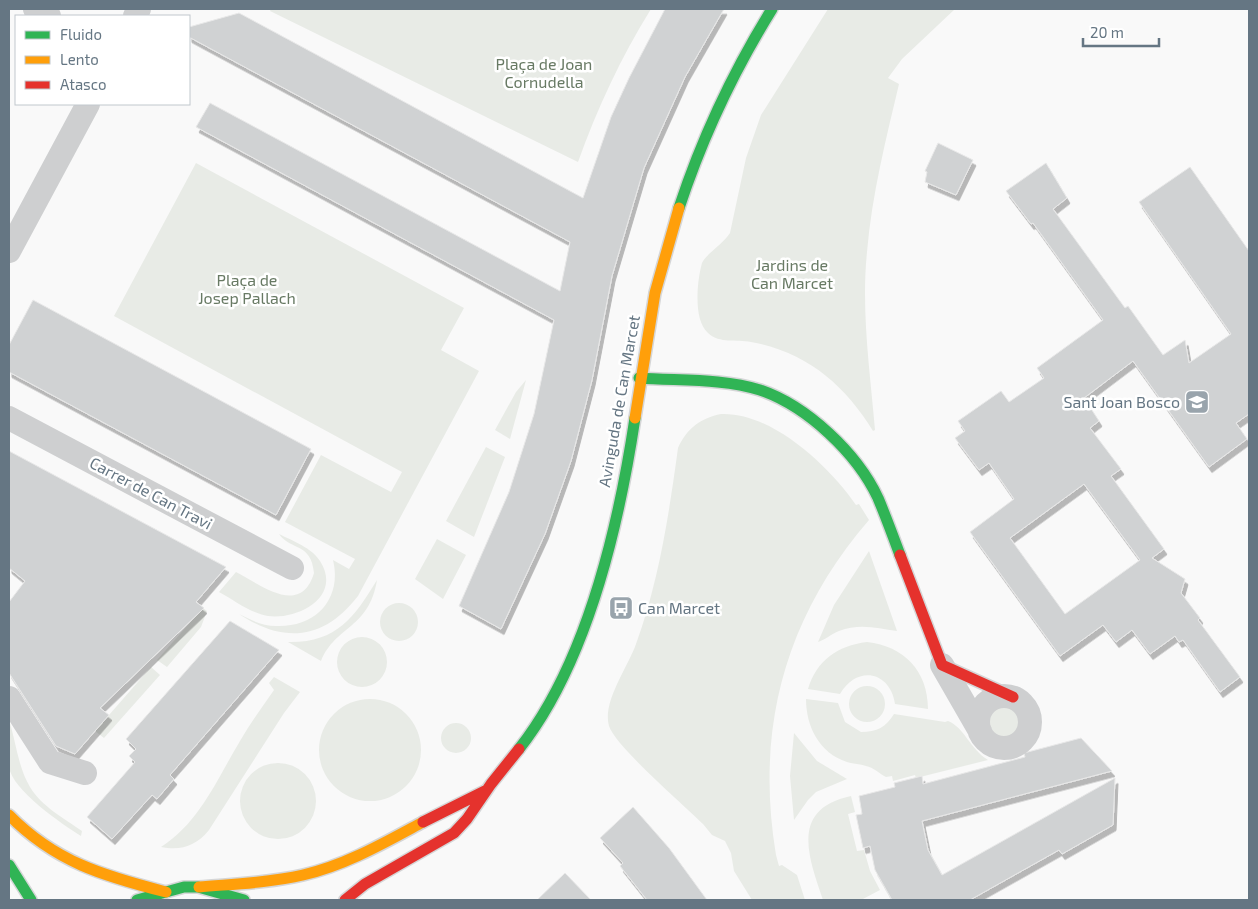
<svg xmlns="http://www.w3.org/2000/svg" width="1258" height="909" font-family="'Exo 2',sans-serif">
  <style>
    .green { fill: #e8ebe6 }
    .building { fill: #d0d2d3; stroke: #e8e8e8; fill-rule: evenodd; filter: url(#shadow) }
    .lines { fill: none; stroke-linecap: round; stroke-linejoin: round }
    .fast-casing { stroke: #d5d6d7; stroke-width: 14 }
    .slow-casing { stroke: #d5d6d7; stroke-width: 14 }
    .jam-casing { stroke: #d5d6d7; stroke-width: 14 }
    .street { stroke: #cecfd0; stroke-width: 24 }
    .fast { stroke: #30b455; stroke-width: 11 }
    .slow { stroke: #ff9f0a; stroke-width: 11 }
    .jam { stroke: #e5322d; stroke-width: 11 }
    .labels { text-anchor: middle; stroke-width: 5; stroke-linejoin: round; paint-order: stroke }
    .park-label { font-size: 16px; fill: #687a64; stroke: #fff }
    .street-label { font-size: 16px; fill: #657683; stroke: #fff }
    .poi-label { font-size: 16px; fill: #657683; stroke: #fff; text-anchor: end }
  </style>
  <defs>
    <filter id="shadow"><feDropShadow dx="3" dy="5.5" stdDeviation="0" flood-color="#0004"/></filter>
  </defs>
  <rect width="100%" height="100%" fill="#f9f9f9"/>
  <!-- green -->
  <path class="green" d="M271,9H651C621,57 597,109 578,162L270,11Z
    M828,9H955L902,59L888,78L899,84C886,139 872,194 867,252C861,311 870,371 875,430L873,431C844,384 806,352 751,342C736,339 720,344 708,333C693,320 697,281 702,263C705,255 723,244 730,233L746,158L761,115Z
    M196,163L464,308L441,350L479,371L358,596C324,640 284,644 239,614C251,620 264,627 279,626C318,626 342,597 333,560L349,569L355,559L285,522L321,455L391,492L402,472L114,316Z
    M526,380L510,439L495,430L516,392Z
    M721,414C772,412 829,466 856,505L859,504L869,520C785,617 755,729 776,855L779,866L782,865L797,875L805,900H752L734,871L731,853L725,841L712,835L703,824C684,805 616,747 609,726C602,702 628,667 636,644C659,581 669,514 678,448C687,428 701,418 721,414Z
    M486,447L505,457L474,537L446,521Z
    M279,534C293,541 312,548 320,561C343,597 297,620 268,616C250,613 234,600 219,592L236,572C261,585 301,617 314,573C311,542 291,551 279,534Z
    M437,539L466,555L443,599L415,579Z
    M869,551L897,631C877,628 859,623 839,631C831,634 825,640 818,642L834,605Z
    M377,580C369,629 336,625 321,661L288,642C336,643 354,618 377,580Z
    M380 622a19 19 0 1 1 38 0a19 19 0 1 1-38 0Z
    M203,608L207,611L201,627L167,667L157,660Z
    M337 662a25 25 0 1 1 50 0a25 25 0 1 1-50 0Z
    M867,642C904,646 928,671 928,709L895,704C890,671 857,665 840,694L808,689C817,660 837,646 867,642Z
    M151,667L160,675L104,738L95,731Z
    M274,677L300,692L284,713L209,830C196,846 181,851 161,847C200,822 217,779 240,741C250,724 262,707 274,690L269,683Z
    M849 704a18 18 0 1 1 36 0a18 18 0 1 1-36 0Z
    M319 750a51 51 0 1 1 102 0a51 51 0 1 1-102 0Z
    M806,699L838,703L845,722L861,732C877,732 886,727 894,714L945,722L948,721C964,727 970,749 988,760L916,778L915,775L893,781L892,776L886,777C880,774 873,767 866,766C860,764 854,764 847,762C819,753 806,726 806,699Z
    M986 723a18 18 0 1 1 36 0a18 18 0 1 1-36 0Z
    M9,720C16,742 18,767 30,787C41,806 65,819 82,831L81,836C62,824 12,790 9,767C6,752 9,735 9,720Z
    M441 738a15 15 0 1 1 30 0a15 15 0 1 1-30 0Z
    M794,733L817,761L847,779L816,792L808,800L794,820L790,776Z
    M240 801a38 38 0 1 1 76 0a38 38 0 1 1-76 0Z
    M851,796L855,812L848,814L857,851L864,850L870,871L880,890L861,900H823C808,856 790,809 851,796Z"/>
  <!-- building -->
  <path class="building" d="M665,9H724L685,77L644,168L612,276L592,380L571,461L545,534L501,629L459,606L509,492L534,414L554,320L196,127L210,103L560,291L570,242L200,43L189,37V27L239,13L583,198L611,117L629,78Z
    M938,143L973,160L956,195L925,182L927,172L925,171Z
    M1046,163L1067,198L1053,209L1125,308L1128,306L1163,355L1185,340L1189,363L1231,334L1139,202L1190,167L1249,251V414L1236,423L1247,439L1209,467L1133,361L1084,398L1099,421L1090,428L1121,469L1111,476L1164,549L1152,558L1185,579L1181,593L1200,618L1198,620L1240,677L1220,692L1183,640L1179,642L1175,636L1150,654L1132,630L1116,642L1103,625L1060,656L970,532L1014,499L989,463L979,470L955,438L965,431L958,421L1001,391L1009,402L1044,378L1037,368L1103,320L1033,223L1031,224L1006,191ZM1084,484L1140,560L1065,614L1010,538Z
    M33,300L311,449L276,515L9,372V345Z
    M9,451L226,567L196,602L204,608L100,708L109,715L75,754L56,746L9,673V602L25,581L9,568Z
    M230,621L279,650L170,775L174,779L157,799L152,795L112,839L87,817L135,762L129,756L136,749L126,739Z
    M1081,738L1112,771L922,821L928,850L942,875L1115,778L1113,825L1062,854L1059,850L970,900H892L875,870L870,846L863,848L856,815L862,814L859,796L895,787L894,783L922,776L923,784L1025,757L1024,753Z
    M633,807L669,848L707,900H647L620,866L623,863L600,838Z
    M565,873L591,900H537Z"/>
  <g class="lines">
    <defs>
      <path id="fast" d="M679,208C702,138 733,72 772,9
        M639,378C678,381 722,378 760,390C807,406 857,453 878,498C886,517 893,536 900,555
        M519,749C587,663 619,524 635,418
        M9,865L31,900
        M137,900L184,887H198L244,900"/>
      <path id="slow" d="M635,418L655,293L679,208
        M9,815C55,862 104,876 166,892
        M199,887C233,884 269,883 303,875C346,865 384,843 423,822"/>
      <path id="jam" d="M900,555L942,665L1013,697
        M423,822L485,791
        M345,900L365,884L454,833L467,819L491,784L519,749"/>
    </defs>
    <!-- fast casing -->
    <use href="#fast" class="fast-casing"/>
    <!-- slow casing -->
    <use href="#slow" class="slow-casing"/>
    <!-- jam casing -->
    <use href="#jam" class="jam-casing"/>
    <!-- street -->
    <path class="street" d="M35,9L49,16
      M135,16L139,9
      M9,251L88,104
      M9,418L292,568
      M942,665L980,731
      M978 722a26 26 0 1 1 52 0a26 26 0 1 1-52 0Z
      M9,698L50,762L85,773"/>
    <!-- fast -->
    <use href="#fast" class="fast"/>
    <!-- slow -->
    <use href="#slow" class="slow"/>
    <!-- jam -->
    <use href="#jam" class="jam"/>
  </g>
  <!-- icons -->
  <defs>
    <symbol id="school-square" viewBox="-11 -11 22 22"><rect x="-9" y="-9" width="18" height="18" rx="4" fill="#99a4ac" stroke="#fff"/><path d="M0-5L7-2L0 1L-7-2ZM-4 1L0 2.5L4 1V4Q0 6-4 4Z" fill="#fff"/></symbol>
    <symbol id="bus-square" viewBox="-11 -11 22 22"><rect x="-9" y="-9" width="18" height="18" rx="4" fill="#99a4ac" stroke="#fff"/><path d="M-5-6H5V4H4V6H2V4H-2V6H-4V4H-5ZM-3.5-4V0h7V-4ZM-3.5 1.2v1.5H-2V1.2ZM2 1.2v1.5H3.5V1.2Z" fill="#fff"/></symbol>
  </defs>
  <g fill-rule="evenodd">
    <use href="#school-square" x="1183" y="388" width="28" height="28"/>
    <use href="#bus-square" x="607" y="594" width="28" height="28"/>
  </g>
  <g class="labels">
    <!-- park labels -->
    <g class="park-label">
      <text x="544" y="70">Plaça de Joan<tspan x="544" dy="18">Cornudella</tspan></text>
      <text x="792" y="271">Jardins de<tspan x="792" dy="18">Can Marcet</tspan></text>
      <text x="247" y="286">Plaça de<tspan x="247" dy="18">Josep Pallach</tspan></text>
    </g>
    <!-- street labels -->
    <g class="street-label">
      <text transform="translate(619 401) rotate(-80)" y="6">Avinguda de Can Marcet</text>
      <text transform="translate(151 493) rotate(28)" y="6">Carrer de Can Travi</text>
    </g>
    <!-- poi labels -->
    <g class="poi-label">
      <text x="1180" y="408">Sant Joan Bosco</text>
      <text x="638" y="614" text-anchor="start">Can Marcet</text>
    </g>
  </g>
  <!-- border -->
  <rect width="1258" height="909" fill="none" stroke="#657683" stroke-width="20"/>
  <!-- legend -->
  <rect x="15" y="15" width="175" height="90" fill="#ffffff" stroke="#c1c8cd"/>
  <rect x="25" y="31" width="25" height="8" fill="#30b455" stroke="#c1c8cd"/>
  <text x="60" y="40" font-size="15" fill="#657683">Fluido</text>
  <rect x="25" y="56" width="25" height="8" fill="#ff9f0a" stroke="#c1c8cd"/>
  <text x="60" y="65" font-size="15" fill="#657683">Lento</text>
  <rect x="25" y="81" width="25" height="8" fill="#e5322d" stroke="#c1c8cd"/>
  <text x="60" y="90" font-size="15" fill="#657683">Atasco</text>
  <!-- scale -->
  <path d="M1083 38v8h76v-8" fill="none" stroke="#657683" stroke-width="2.5"/>
  <text x="1090" y="38" font-size="15" fill="#657683" stroke="#ffffff" stroke-width="4" paint-order="stroke">20 m</text>
</svg>
